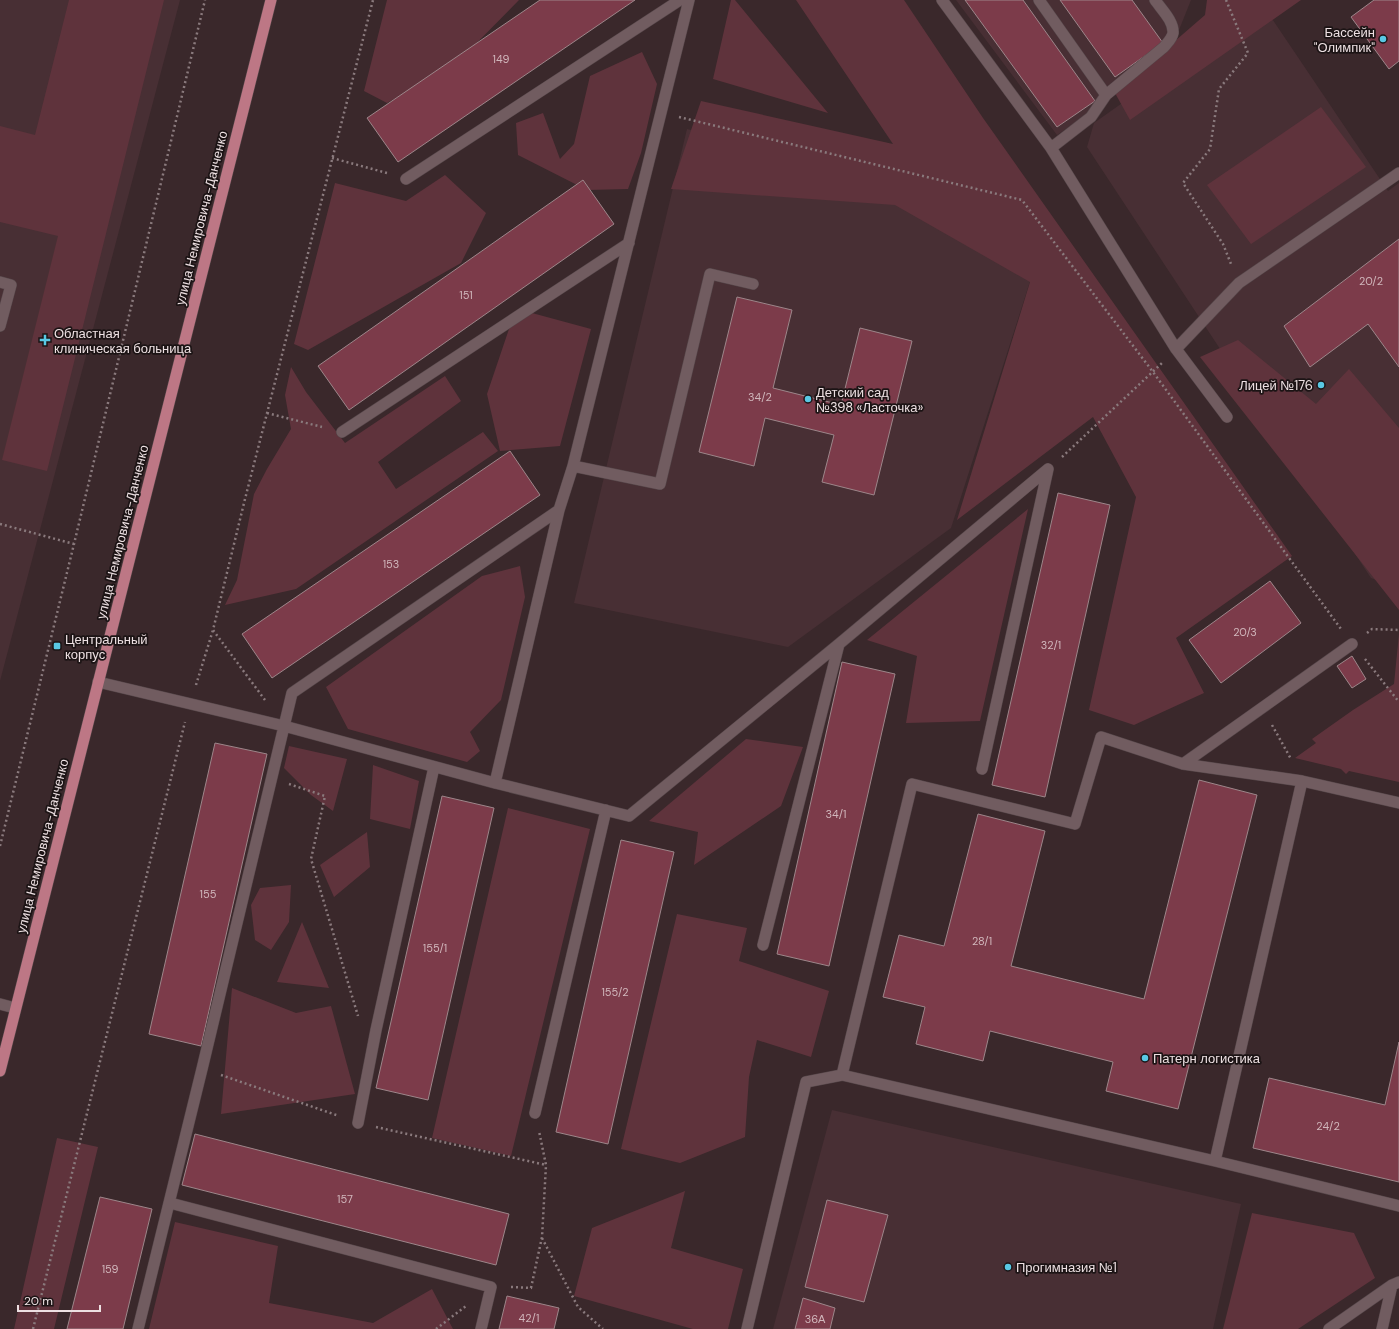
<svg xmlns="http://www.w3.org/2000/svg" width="1399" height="1329" font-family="'DM Sans',sans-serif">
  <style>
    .built { fill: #482f34 }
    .green { fill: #5f333c }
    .building { fill: #7c3b4a; stroke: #9d868a }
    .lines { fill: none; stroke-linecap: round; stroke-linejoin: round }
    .service-casing { stroke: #56474a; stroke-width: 12 }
    .primary-casing { stroke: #56474a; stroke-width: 12 }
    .path { stroke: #8a7a7d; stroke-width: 2.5; stroke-dasharray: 2 3; stroke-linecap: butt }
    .service { stroke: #715c60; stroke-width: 11 }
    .primary { stroke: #bd7785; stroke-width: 11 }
    .poi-dot { fill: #59c8e4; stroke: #1c1415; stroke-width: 1.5 }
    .labels { text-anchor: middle; stroke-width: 3.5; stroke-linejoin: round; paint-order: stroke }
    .number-label { font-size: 11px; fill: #d1b7bc }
    .poi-label { font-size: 13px; fill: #ede0e2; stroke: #1c1415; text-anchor: start }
    .street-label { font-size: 13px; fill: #ede0e2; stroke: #1c1415 }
  </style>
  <rect width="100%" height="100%" fill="#3a282b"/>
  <!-- built -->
  <path class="built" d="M0,0H180L0,681Z
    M956,0H1191L1171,50L1103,104L1057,135Z
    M1262,4L1388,191L1399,183V589L1371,578L1087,147L1094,123Z
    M687,129L1004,207L1034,269L951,528L788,647L574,603Z
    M832,1110L1241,1204L1213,1329H773Z"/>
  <!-- green -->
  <path class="green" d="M69,0H164L47,471L2,460L58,236L0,222V126L35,135Z
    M387,0H519L453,67L387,103L364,91Z
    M731,0H735L828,113L713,79Z
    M796,0H904L983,118L1292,556L1176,638L1204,693L1134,725L1089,710L1136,497L1093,417L957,520L1030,282L895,205L671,189L701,101L893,144Z
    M1207,0H1301L1130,120L1115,93L1205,15Z
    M642,52L657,84L641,153L628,189L587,190L518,155L516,123L543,113L560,159L574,144L590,76Z
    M1321,107L1366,167L1251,244L1207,185Z
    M445,175L486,213L461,263L308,350L294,344L335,183L406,201Z
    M532,313L591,329L560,446L500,451L487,394L510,326Z
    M1238,340L1316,404L1349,369L1399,428V610L1200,357Z
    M291,367L306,392L345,443L445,376L461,401L378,462L396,489L483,432L498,451L296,589L225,605L237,580L254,494L267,469L291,429L285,395Z
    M1028,509L980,721L906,723L917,656L867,640Z
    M520,566L525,597L501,700L470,732L480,751L467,762L348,729L326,687L482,576Z
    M1399,634V782L1349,771L1346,774L1341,769L1295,758L1316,743L1312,739L1353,710L1394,684Z
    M746,739L803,747L781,806L694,865L698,832L649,821Z
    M289,746L347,759L333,811L311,795L284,768Z
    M373,765L419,781L410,829L370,819Z
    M508,808L590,829L511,1156L432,1138Z
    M367,832L370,867L334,897L320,865Z
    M291,885L289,922L271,950L255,940L251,905L260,888Z
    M677,914L747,928L739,961L829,991L811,1057L757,1040L749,1077L745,1137L680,1163L621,1149Z
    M302,922L329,988L277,982Z
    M232,988L296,1013L331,1006L355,1094L221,1114Z
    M57,1138L98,1147L54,1329H14Z
    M685,1191L671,1248L743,1269L728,1329H693L574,1296L592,1228Z
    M1252,1213L1354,1233L1375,1278L1298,1329H1223Z
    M175,1222L278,1246L269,1303L373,1323L432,1289L453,1329H149Z"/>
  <!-- building -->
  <path class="building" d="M540,0H635L398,162L367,118Z
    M965,0H1023L1095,101L1057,127Z
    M1060,0H1132L1163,43L1115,77Z
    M1374,0H1399V61L1389,69L1351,17Z
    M583,180L614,224L349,410L318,366Z
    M1399,239V367L1368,324L1310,367L1284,326Z
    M737,297L792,310L773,388L841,405L860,328L912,341L874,495L822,482L834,435L765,418L754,466L699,452Z
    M510,451L540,495L272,678L242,634Z
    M1058,493L1110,505L1045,797L992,785Z
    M1270,581L1301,623L1221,683L1189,640Z
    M1352,656L1366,679L1352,688L1337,666Z
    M842,662L895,674L829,966L777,954Z
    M215,743L267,754L201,1046L149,1034Z
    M1199,780L1257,795L1178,1109L1106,1091L1113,1062L990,1031L983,1061L916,1044L925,1007L883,997L899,935L944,946L978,814L1045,831L1011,966L1144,999Z
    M442,796L494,808L428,1100L376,1088Z
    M621,840L674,852L608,1144L556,1132Z
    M1399,1042V1182L1253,1148L1269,1078L1385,1105Z
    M195,1134L509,1214L496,1265L182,1185Z
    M100,1197L152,1209L123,1329H67Z
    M827,1200L888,1215L864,1302L805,1287Z
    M507,1296L559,1308L554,1329H499Z
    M803,1298L835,1308L830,1329H795Z"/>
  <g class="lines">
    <defs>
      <path id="service" d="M942,0L1051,148L1176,349L1227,417
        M1039,0L1106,95
        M1051,148L1091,117L1106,95L1164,47C1167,43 1172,39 1173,33C1174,21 1161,9 1155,0
        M406,179L680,0
        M0,282L11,285L0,326
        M1176,349L1239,283L1399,173
        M342,432L629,243
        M573,466L660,484L710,274L753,284
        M98,682L284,726L495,783L559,510L573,466L689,0
        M1183,764L1352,644
        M982,769L1048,469
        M495,783L629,816L839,644L1048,469
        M763,945L839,644
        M0,1004L15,1008
        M842,1075L1215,1161L1399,1206
        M535,1113L606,810
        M358,1123L376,1030L434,767
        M1215,1161L1302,781L1399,803
        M170,1203L491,1287L481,1329
        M138,1329L202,1069L292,693L559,510
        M747,1329L806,1082L842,1075L912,784L1075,824L1101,737L1183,764L1302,781
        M1329,1329L1392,1285L1399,1282
        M1382,1329L1392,1285"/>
      <path id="primary" d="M0,1071L271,0"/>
    </defs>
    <!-- service casing -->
    <use href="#service" class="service-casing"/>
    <!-- primary casing -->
    <use href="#primary" class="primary-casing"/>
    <!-- path -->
    <path class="path" d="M1226,0L1248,53L1219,89L1210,149L1183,183L1223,244L1231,264
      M679,117L1022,200L1153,372L1341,629
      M332,158L387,173
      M267,413L322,427
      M1062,457L1162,363
      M0,524L74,544
      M1367,633L1372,629L1399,630
      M1365,659L1399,702
      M196,685L213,630
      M265,700L213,630L245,499L373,0
      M1272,725L1291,759
      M289,784L325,796L311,859L358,1016
      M0,846L74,544L205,0
      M221,1075L339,1116
      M376,1127L546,1165
      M542,1238L578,1307L603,1329
      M511,1287L531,1288L542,1237L546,1165L539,1131
      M33,1329L185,722
      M436,1329L466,1306"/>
    <!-- service -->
    <use href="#service" class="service"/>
    <!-- primary -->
    <use href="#primary" class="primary"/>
  </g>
  <!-- markers -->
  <g class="poi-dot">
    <circle cx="1383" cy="39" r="4"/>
    <path d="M43 334h4v4h4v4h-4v4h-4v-4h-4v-4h4z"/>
    <circle cx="1321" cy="385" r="4"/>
    <circle cx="808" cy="399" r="4"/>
    <rect x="53" y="642" width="8" height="8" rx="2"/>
    <circle cx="1145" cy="1058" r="4"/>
    <circle cx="1008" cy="1267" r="4"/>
  </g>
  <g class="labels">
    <!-- number labels -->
    <g class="number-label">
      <text x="501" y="63">149</text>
      <text x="1371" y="285">20/2</text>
      <text x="466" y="299">151</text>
      <text x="760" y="401">34/2</text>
      <text x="391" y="568">153</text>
      <text x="1245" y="636">20/3</text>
      <text x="1051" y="649">32/1</text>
      <text x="836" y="818">34/1</text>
      <text x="208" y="898">155</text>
      <text x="982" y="945">28/1</text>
      <text x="435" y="952">155/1</text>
      <text x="615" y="996">155/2</text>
      <text x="1328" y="1130">24/2</text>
      <text x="345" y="1203">157</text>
      <text x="110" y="1273">159</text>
      <text x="529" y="1322">42/1</text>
      <text x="815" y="1323">36А</text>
    </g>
    <!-- poi labels -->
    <g class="poi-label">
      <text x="1375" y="37" text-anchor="end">Бассейн<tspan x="1375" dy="15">"Олимпик"</tspan></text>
      <text x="54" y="338">Областная<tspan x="54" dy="15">клиническая больница</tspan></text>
      <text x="1313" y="390" text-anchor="end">Лицей №176</text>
      <text x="816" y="397">Детский сад<tspan x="816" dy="15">№398 «Ласточка»</tspan></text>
      <text x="65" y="644">Центральный<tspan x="65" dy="15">корпус</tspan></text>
      <text x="1153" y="1063">Патерн логистика</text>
      <text x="1016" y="1272">Прогимназия №1</text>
    </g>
    <!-- street labels -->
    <g class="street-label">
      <text transform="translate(201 218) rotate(-76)" y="5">улица Немировича-Данченко</text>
      <text transform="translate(122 532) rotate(-76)" y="5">улица Немировича-Данченко</text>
      <text transform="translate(42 846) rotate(-76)" y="5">улица Немировича-Данченко</text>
    </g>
  </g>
  <!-- scale -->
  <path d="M18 1305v6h82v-6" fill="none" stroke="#ede0e2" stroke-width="2"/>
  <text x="24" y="1305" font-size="12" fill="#ede0e2" stroke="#1c1415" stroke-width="3" paint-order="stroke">20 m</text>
</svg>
